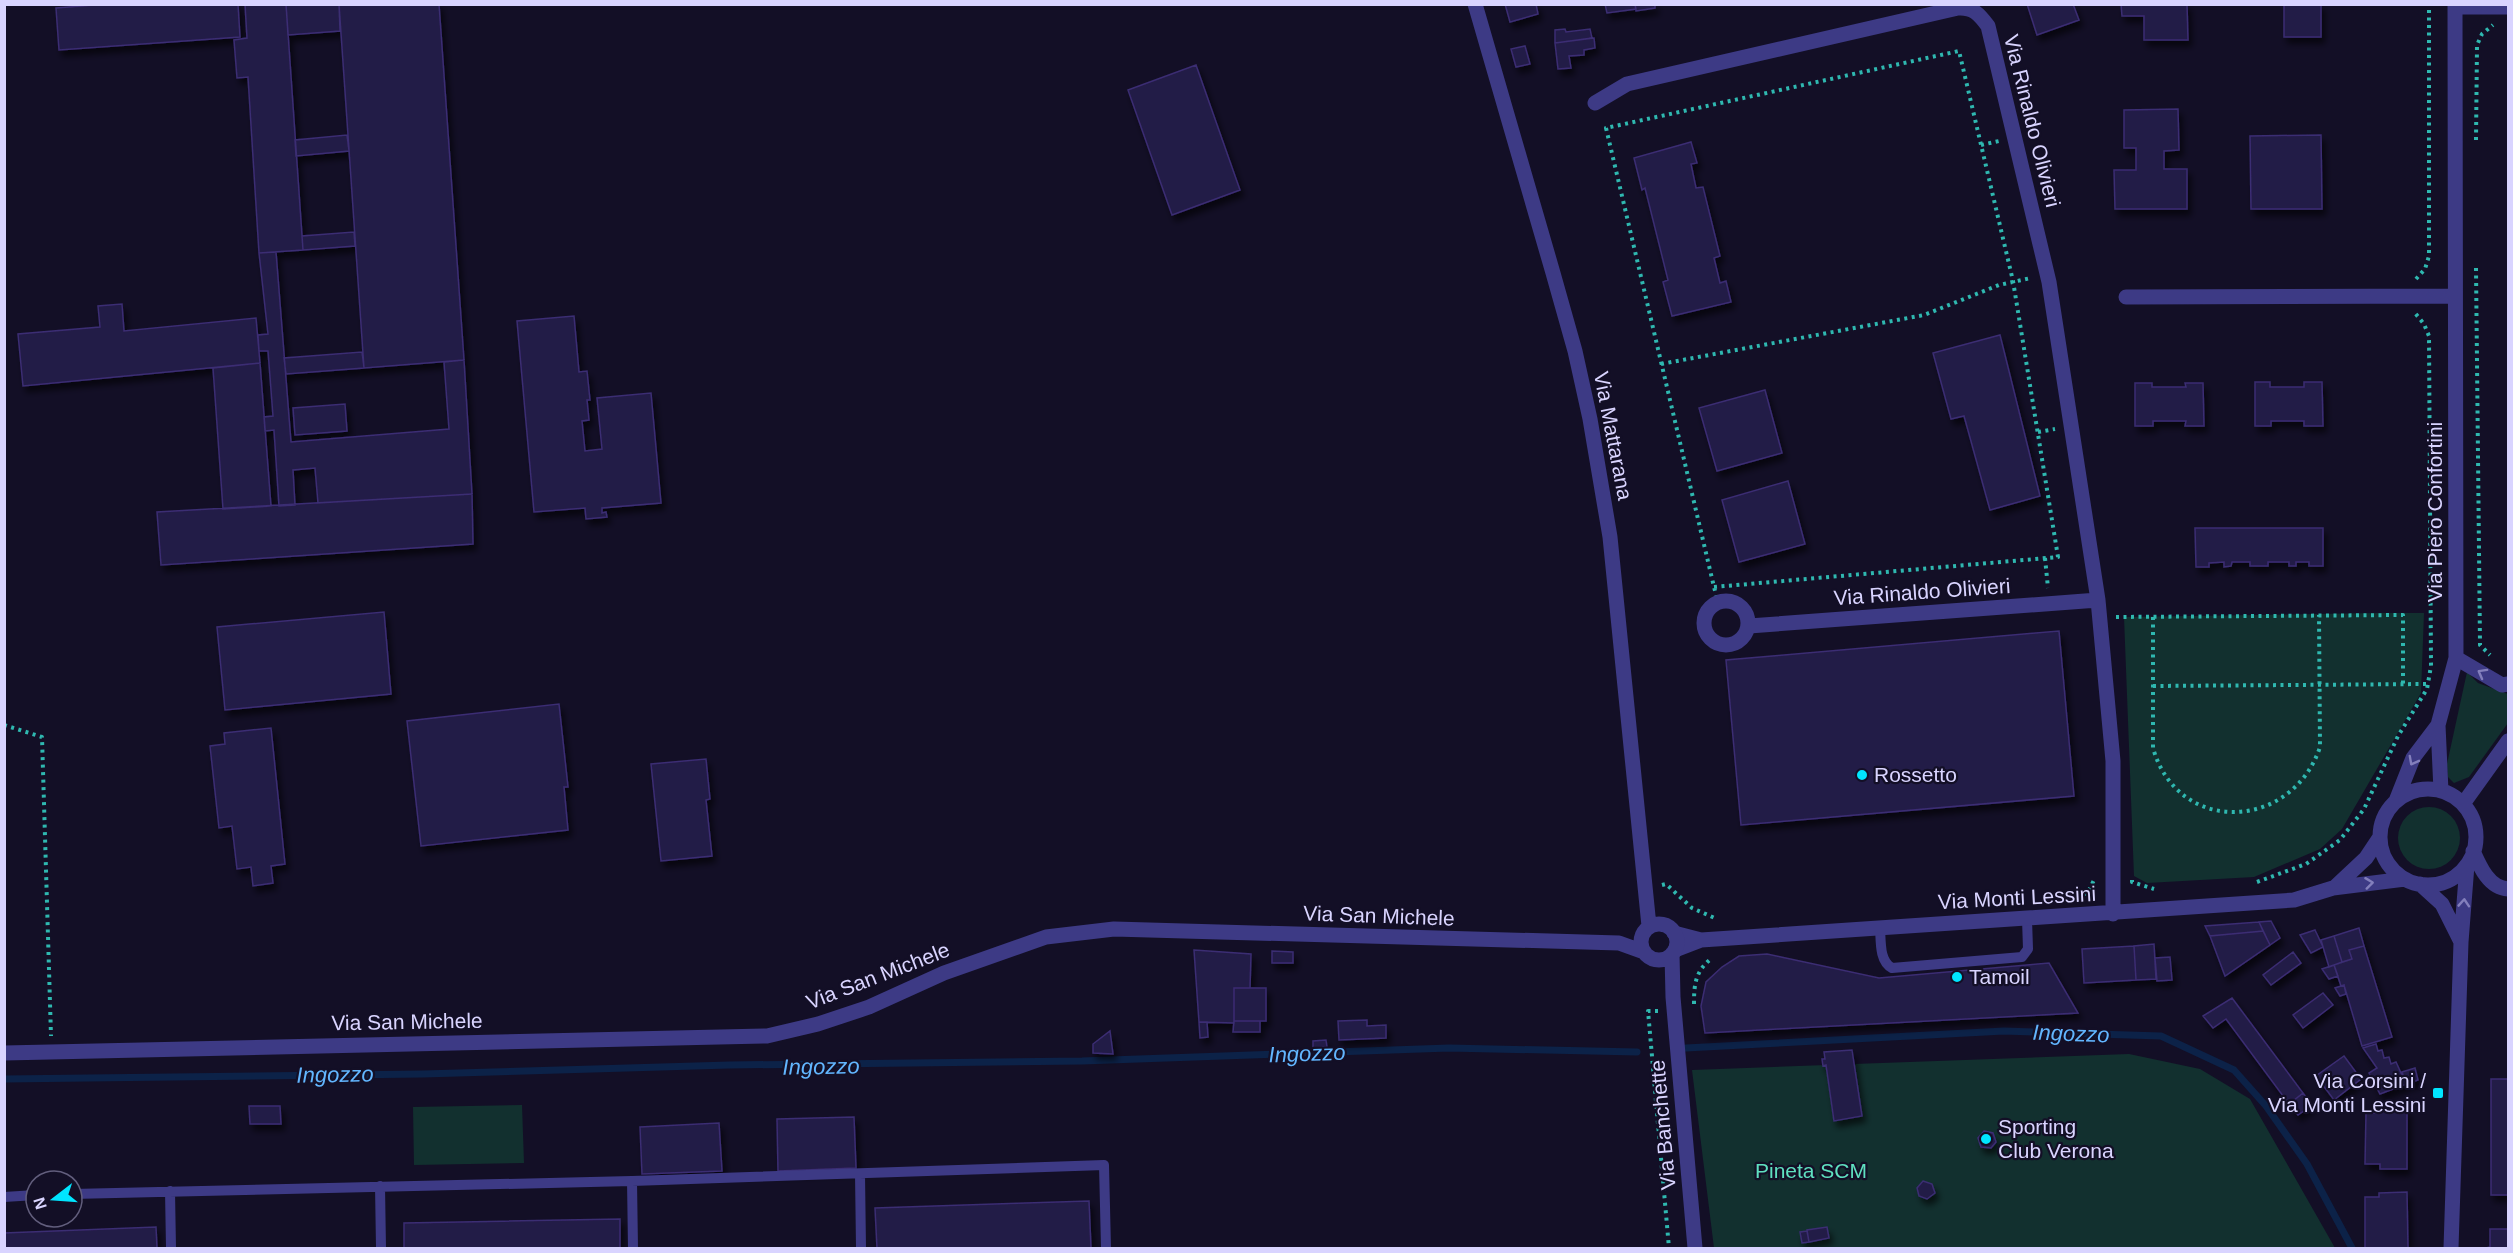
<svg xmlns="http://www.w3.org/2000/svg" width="2513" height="1253" font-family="Helvetica,sans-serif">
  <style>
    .green { fill: #12302f }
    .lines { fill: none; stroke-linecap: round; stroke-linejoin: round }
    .stream { stroke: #0c2248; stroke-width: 7 }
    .building { fill: #241b47; stroke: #3b2d73; stroke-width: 1.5; filter: url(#shadow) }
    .path { stroke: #2fb8b0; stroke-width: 4; stroke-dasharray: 3 4.5; stroke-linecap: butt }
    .service { stroke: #3d3a85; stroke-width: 10 }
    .minor { stroke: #3d3a85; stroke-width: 15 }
    .tertiary { stroke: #3d3a85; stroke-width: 15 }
    .oneway { stroke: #837fbc }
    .poi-dot { fill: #00e5ff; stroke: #130f26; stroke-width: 2 }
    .labels { text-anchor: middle; stroke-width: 4.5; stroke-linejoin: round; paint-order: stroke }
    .street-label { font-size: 21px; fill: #d9d4ff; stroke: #130f26 }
    .poi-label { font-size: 21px; fill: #d9d4ff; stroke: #130f26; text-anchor: start }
    .park-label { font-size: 21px; fill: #5fe0c0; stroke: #130f26 }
    .water-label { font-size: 22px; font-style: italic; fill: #62b6ff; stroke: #130f26 }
  </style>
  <defs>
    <filter id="shadow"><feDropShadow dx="3.5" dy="6" stdDeviation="3" flood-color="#0009"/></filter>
  </defs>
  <rect width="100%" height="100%" fill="#130f26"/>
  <!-- green -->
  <path class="green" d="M2376,613H2424L2421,693L2342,829L2320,849L2254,877L2147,883L2134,876L2124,617Z
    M2467,672L2478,683L2508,694V723L2469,777L2454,783L2448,777L2447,764Z
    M2398 838a31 31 0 1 1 62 0a31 31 0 1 1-62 0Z
    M2129,1054L2200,1069L2250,1099L2335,1248H1714L1692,1070Z
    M522,1105L524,1163L414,1165L413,1107Z"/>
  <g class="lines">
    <!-- stream -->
    <path class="stream" d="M1686,1048L2004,1031L2161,1036L2234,1070L2266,1106L2307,1164L2352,1248
      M4,1079L423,1074L729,1065L1082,1061L1449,1048L1637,1052"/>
  </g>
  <!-- building -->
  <path class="building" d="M107,4H238L240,37L59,50L56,8Z
    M245,4H286L303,250L259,253L248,77L237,78L234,40L247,38Z
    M286,4H339L340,31L288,35Z
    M339,4H439L464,360L364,368Z
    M1505,4H1536L1538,14L1510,22Z
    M1605,4H1635L1636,9L1607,13Z
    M1635,4H1655V8L1636,11Z
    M2027,4H2073L2079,20L2037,35Z
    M2121,4H2187L2188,40H2144V16H2122Z
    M2284,4H2321V37H2284Z
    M1565,29L1566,32L1590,29L1592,38L1555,43V30Z
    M1594,38L1595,48L1584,50V55L1569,56L1571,68L1558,69L1555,43Z
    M1525,46L1530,64L1516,67L1511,49Z
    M1196,65L1240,190L1172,215L1128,90Z
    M2178,109L2179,150L2164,151V169H2187V209H2115L2114,170H2136V148H2124V110Z
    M347,135L349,151L296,156L295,140Z
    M2321,135L2322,209H2251L2250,136Z
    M1691,142L1697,163L1691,164L1696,188L1703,187L1720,256L1714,258L1720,283L1726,281L1731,302L1672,316L1663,282L1668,280L1645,188L1642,190L1634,158Z
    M354,232L355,246L303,250L302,236Z
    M276,252L291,442L449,429L444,362L464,360L472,494L318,503L315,468L293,470L295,505L279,506L274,430L265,431L264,417L273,416L268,351H259L258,335L268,334L259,253Z
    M122,304L124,331L256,318L260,363L23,386L18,334L100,327L98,306Z
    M574,316L579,372L587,371L590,400H587L589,420L582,421L585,451L602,449L597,398L651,393L661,503L602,508V513L606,512L607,517L586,519L585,508L534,512L517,321Z
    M2000,335L2040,496L1990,510L1964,416L1951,419L1933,353Z
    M362,352L364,368L286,374L284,358Z
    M260,363L271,506L223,509L213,368Z
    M2255,382H2270V387H2304V382H2322L2323,426H2304V421H2271V426H2255Z
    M2135,383H2152V387H2186L2185,383H2203L2204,426H2185L2186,421H2153V426H2135Z
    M1765,390L1782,453L1717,471L1699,408Z
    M345,404L347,431L295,435L293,408Z
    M1788,481L1805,544L1739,562L1722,500Z
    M472,494L473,544L161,565L157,512Z
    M2195,528H2323V566H2309V562H2296V566H2289V562H2268V566H2250V562H2232L2231,566L2224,567V562L2209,563V567H2196Z
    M384,612L391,694L225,710L217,627Z
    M2059,631L2074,796L1741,825L1726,660Z
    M559,704L568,787H564L568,830L421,846L407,721Z
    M271,728L285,864L271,866L273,883L253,886L251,867L237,869L232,826L219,828L210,746L225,744L224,733Z
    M706,759L710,799L706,800L712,856L661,861L651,764Z
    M2271,921L2280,938L2270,945L2259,922Z
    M2259,922L2263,931L2210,936L2205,926Z
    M2359,928L2364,946L2349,950L2352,959L2342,962L2334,936Z
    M2315,930L2323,947L2311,953L2300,935Z
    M2263,931L2270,945L2225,976L2210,936Z
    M2334,936L2342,962L2329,967L2321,940Z
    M2154,944L2156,979L2136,980L2134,946Z
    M2134,946L2136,980L2084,983L2082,949Z
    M2364,946L2392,1037L2362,1046L2344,985L2341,986L2334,965L2352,959L2349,950Z
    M1194,950L1251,954L1250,988H1234V1023L1199,1022Z
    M1272,951L1293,952V963H1272Z
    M2293,952L2301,963L2271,985L2263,975Z
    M1767,954L1879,978L2049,963L2078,1013L1705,1033L1701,1006L1706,982L1722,967L1739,956Z
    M2170,957L2172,980L2157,981L2155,958Z
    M2334,965L2338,976L2329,979L2322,969Z
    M2344,985L2346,994L2340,996L2335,988Z
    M1234,988H1266V1021H1234Z
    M2323,993L2333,1005L2303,1028L2293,1015Z
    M2232,998L2303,1093L2289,1104L2226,1019L2213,1028L2203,1016Z
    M1367,1020V1026L1386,1025V1038L1339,1040L1338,1021Z
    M1234,1021H1260V1032H1233Z
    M1199,1022H1207L1208,1037L1200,1038Z
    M1110,1031L1113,1054L1093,1053V1044Z
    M1326,1040L1327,1047L1313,1048V1041Z
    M2376,1044L2378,1051L2382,1050L2384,1058L2389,1057L2391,1064L2396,1062L2406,1084L2380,1094L2369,1073L2377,1068L2363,1048Z
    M1852,1050L1862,1116L1834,1121L1826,1065L1823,1066L1822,1059H1825L1824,1052Z
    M2344,1056L2361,1079L2334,1100L2316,1076Z
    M2415,1068L2418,1080L2406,1084L2402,1072Z
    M2491,1079H2508V1195H2491Z
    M2303,1093L2312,1105L2298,1115L2289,1104Z
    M249,1106H280L281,1124H250Z
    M2380,1108L2407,1109V1169H2380V1164H2365L2366,1113H2380Z
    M854,1117L856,1168L778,1171L777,1119Z
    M719,1123L722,1171L642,1174L640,1127Z
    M1984,1131L1993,1133L1996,1142L1991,1148L1981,1147L1978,1138Z
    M1923,1181L1932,1184L1935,1193L1927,1199L1919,1196L1917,1188Z
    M2407,1192L2408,1248H2365V1197H2379V1193Z
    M1089,1201L1091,1248H877L875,1208Z
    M620,1219V1248H404V1223Z
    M156,1227L157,1248H4V1233Z
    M1827,1227L1829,1238L1809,1242L1807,1230Z
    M2490,1229H2508V1248H2486L2490,1247Z
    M1807,1231L1809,1242L1802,1243L1800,1232Z"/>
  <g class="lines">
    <!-- path -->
    <path class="path" d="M2476,140L2477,45L2482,34L2493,25
      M1981,145L1999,141
      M2476,268L2480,645L2490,655
      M2416,279L2425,269L2429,256V4
      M1661,364L1924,315L1999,285L2031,278
      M2038,432L2055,429
      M2045,558L2048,588
      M1714,587L2058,557L2013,281L1959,51L1606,128L1714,587L1718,602
      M2116,617L2403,615V684
      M2153,617V748C2178,836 2292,831 2320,747L2319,615
      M2153,686L2428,684
      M4,725L42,737L51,1036
      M2132,880V882L2154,889
      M2257,882L2306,864L2340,840L2364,809L2398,736L2427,689L2431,666L2429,336L2424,324L2415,313
      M1662,885L1666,884L1692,908L1717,919
      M2083,895L2088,892L2094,880
      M1694,1004C1694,985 1695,971 1712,958
      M1658,1011H1648L1669,1248"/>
    <!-- service -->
    <path class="service" d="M1880,927C1881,941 1879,961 1892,968L2022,957L2028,949L2027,919
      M860,1174L861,1248
      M632,1181L633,1248
      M380,1186L381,1248
      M170,1191L171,1248
      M72,1194L632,1181L1104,1165L1106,1248
      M4,1197L36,1195"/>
    <!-- minor -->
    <path class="minor" d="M2455,7H2508
      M1595,103L1627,84L1958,8C1973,7 1979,14 1988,26L2049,282L2098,600L2113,761V914
      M2126,297L2455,296
      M1704 623a22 22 0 1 1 44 0a22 22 0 1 1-44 0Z
      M1749,626L2098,600
      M2456,658L2502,685L2508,684
      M2380 837a48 48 0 1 1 96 0a48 48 0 1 1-96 0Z
      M2441,791L2438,725L2456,658L2455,4
      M2396,801L2413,758L2438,725
      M2463,804L2508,741
      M2473,851C2480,867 2489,888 2508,889
      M2420,884L2442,904L2461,942
      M2334,888L2366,858L2380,837
      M1674,933L1701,940
      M1675,950L1701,940L2294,900L2333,888L2405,879
      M2451,1248L2461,942L2467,865"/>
    <!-- tertiary -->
    <path class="tertiary" d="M1475,4L1553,273L1575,351L1590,419L1610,537L1649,926
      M1641 942a18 18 0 1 1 36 0a18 18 0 1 1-36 0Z
      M1672,954L1673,997L1695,1248
      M4,1053L767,1036L818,1024L869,1007L944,973L1046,937L1114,929L1619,943L1644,952"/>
  </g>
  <!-- one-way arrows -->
  <defs><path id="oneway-chevron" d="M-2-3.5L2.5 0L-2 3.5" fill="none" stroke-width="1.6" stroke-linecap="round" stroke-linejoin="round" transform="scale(1.5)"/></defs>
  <g class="oneway">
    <use href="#oneway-chevron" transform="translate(2482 673) rotate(-151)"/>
    <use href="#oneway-chevron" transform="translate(2413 761) rotate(118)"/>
    <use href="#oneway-chevron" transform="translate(2369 883) rotate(-7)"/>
    <use href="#oneway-chevron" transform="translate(2464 903) rotate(-86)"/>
  </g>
  <!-- markers -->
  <g class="poi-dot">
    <circle cx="1862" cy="775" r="6"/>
    <circle cx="1957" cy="977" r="6"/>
    <rect x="2432" y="1087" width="12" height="12" rx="3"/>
    <circle cx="1986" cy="1139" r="6"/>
  </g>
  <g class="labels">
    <!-- street labels -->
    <g class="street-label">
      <text transform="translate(2032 121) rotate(76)" y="7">Via Rinaldo Olivieri</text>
      <text transform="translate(1613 436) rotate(79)" y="7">Via Mattarana</text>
      <text transform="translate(2435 512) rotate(-90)" y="7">Via Piero Confortini</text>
      <text transform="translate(1922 592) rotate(-4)" y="7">Via Rinaldo Olivieri</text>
      <text transform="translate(2017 898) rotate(-3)" y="7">Via Monti Lessini</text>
      <text transform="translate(1379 916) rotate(2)" y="7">Via San Michele</text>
      <text transform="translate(878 976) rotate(-21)" y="7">Via San Michele</text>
      <text transform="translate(407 1022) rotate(-1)" y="7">Via San Michele</text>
      <text transform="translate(1663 1125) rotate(-95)" y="7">Via Banchette</text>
    </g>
    <!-- poi labels -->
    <g class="poi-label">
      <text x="1874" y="782">Rossetto</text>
      <text x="1969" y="984">Tamoil</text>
      <text x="2426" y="1088" text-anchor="end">Via Corsini /<tspan x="2426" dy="24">Via Monti Lessini</tspan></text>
      <text x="1998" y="1134">Sporting<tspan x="1998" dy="24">Club Verona</tspan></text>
    </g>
    <!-- park labels -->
    <g class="park-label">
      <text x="1811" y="1178">Pineta SCM</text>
    </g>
    <!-- water labels -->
    <g class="water-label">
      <text transform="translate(2071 1033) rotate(2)" y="8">Ingozzo</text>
      <text transform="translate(1307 1053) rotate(-2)" y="8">Ingozzo</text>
      <text transform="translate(821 1066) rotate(-1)" y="8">Ingozzo</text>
      <text transform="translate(335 1074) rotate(-1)" y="8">Ingozzo</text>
    </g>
  </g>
  <!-- border -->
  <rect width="2513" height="1253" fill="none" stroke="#d9d4ff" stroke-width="12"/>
  <!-- north arrow -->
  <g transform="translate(54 1199) rotate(253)"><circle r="28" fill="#130f26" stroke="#625e7d" stroke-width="1.5"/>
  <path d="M0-4.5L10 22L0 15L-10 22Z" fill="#00e5ff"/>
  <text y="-9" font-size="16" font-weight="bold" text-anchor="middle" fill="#d9d4ff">N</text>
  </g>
</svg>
